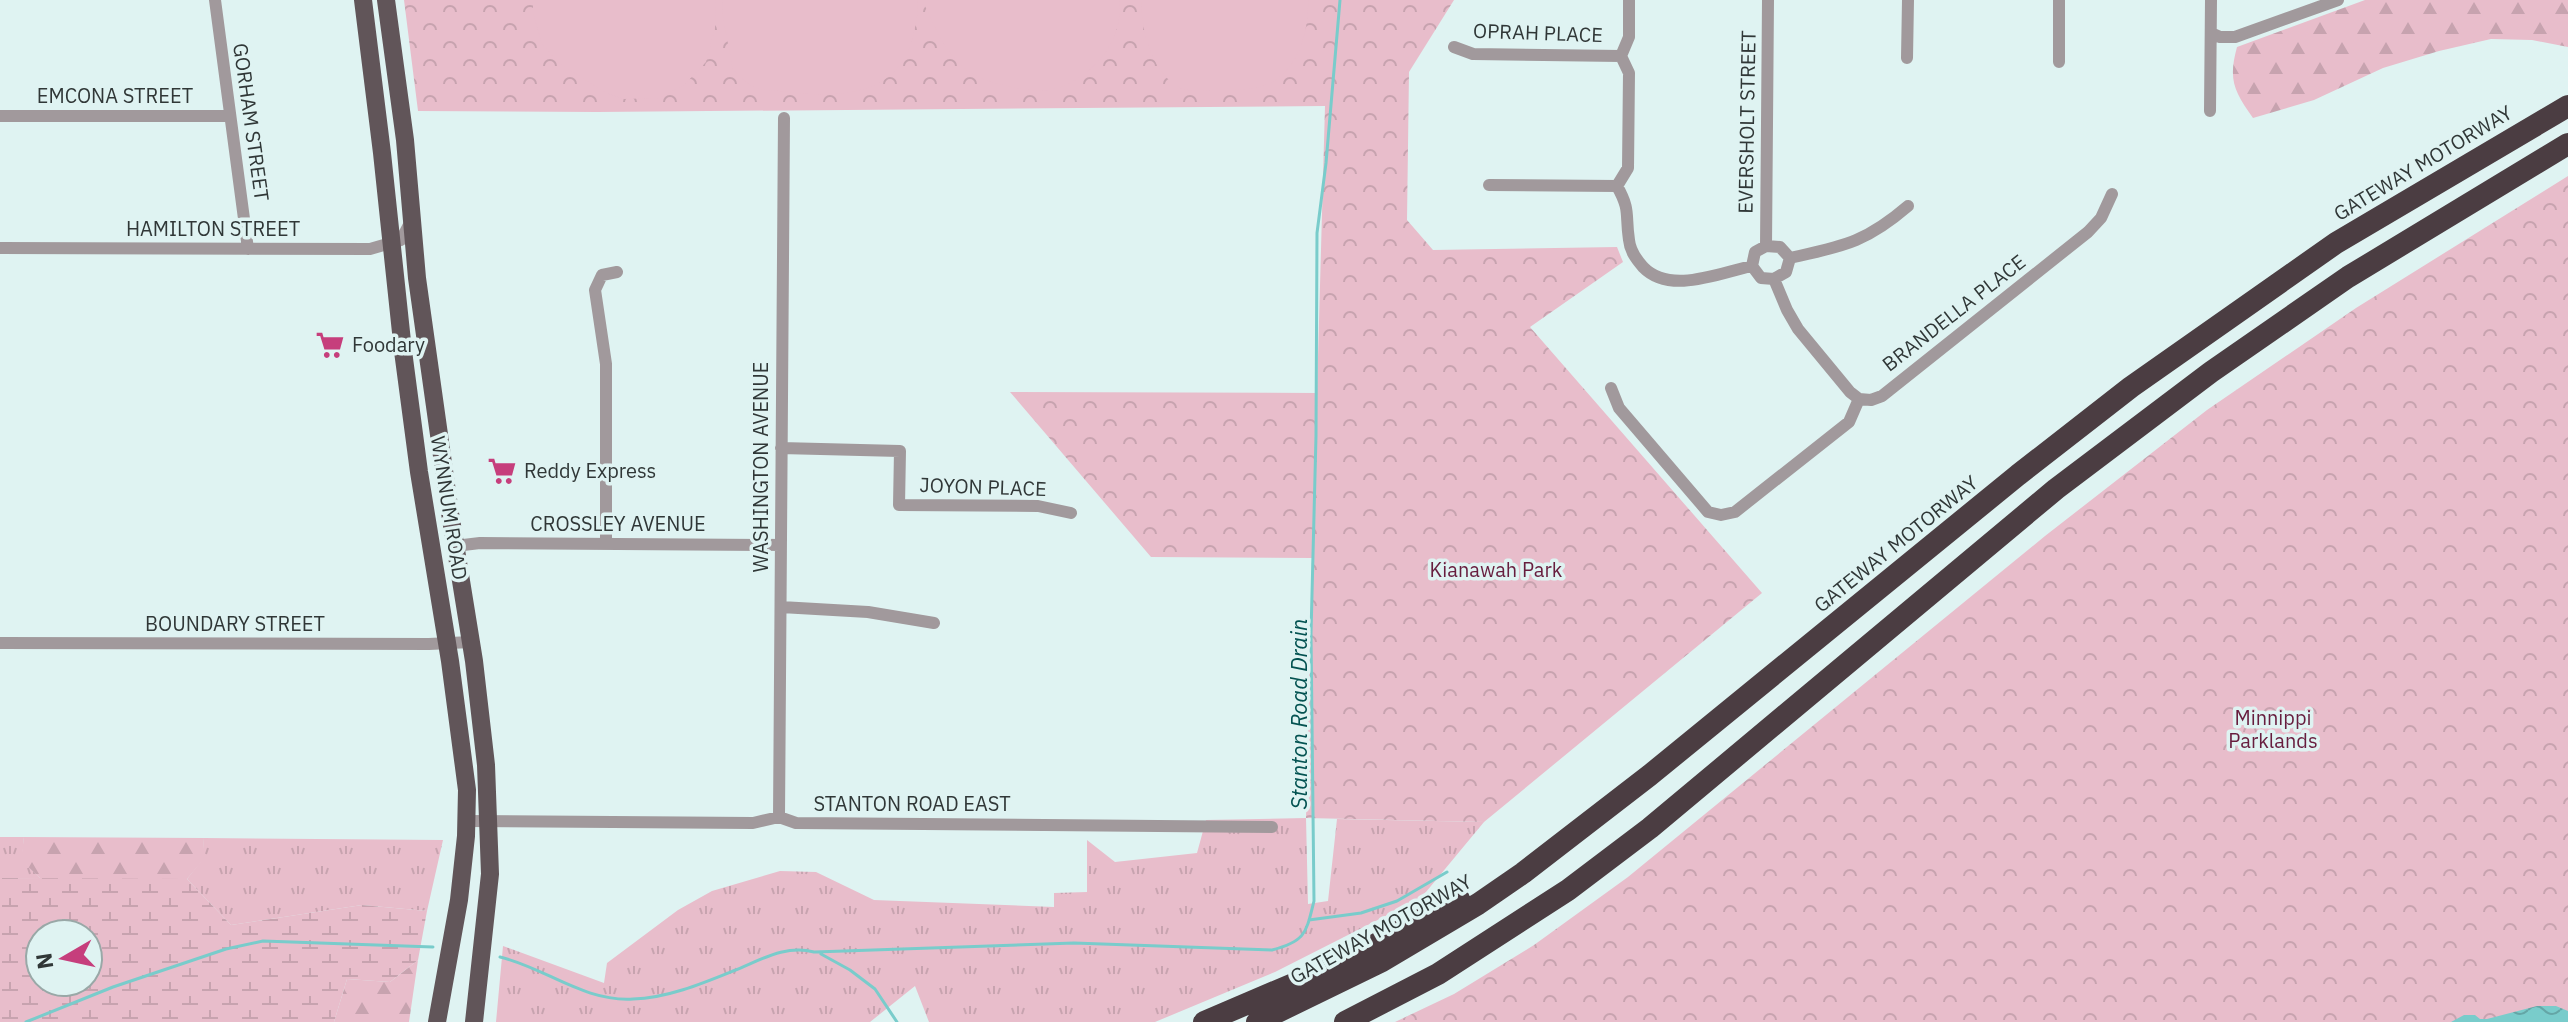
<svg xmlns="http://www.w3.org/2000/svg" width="2568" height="1022" font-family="'IBM Plex Sans',sans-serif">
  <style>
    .grass { fill: url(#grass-tufts) }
    .forest { fill: url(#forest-firs) }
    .wetland { fill: url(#wetland-marsh); fill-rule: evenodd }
    .park { fill: url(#park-crowns) }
    .pitch { fill: #e8bdcb }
    .water { fill: url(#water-waves) }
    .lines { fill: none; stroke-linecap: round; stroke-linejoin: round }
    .stream { stroke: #79cccb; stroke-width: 3 }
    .minor { stroke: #a1999c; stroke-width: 12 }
    .primary { stroke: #615559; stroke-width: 18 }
    .motorway { stroke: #4b3d42; stroke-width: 22 }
    .labels { text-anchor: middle; stroke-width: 7; stroke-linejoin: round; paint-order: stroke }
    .street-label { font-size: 20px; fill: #303737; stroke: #dff3f2 }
    .poi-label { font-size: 20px; fill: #303737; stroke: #dff3f2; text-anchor: start }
    .park-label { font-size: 20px; fill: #671d3e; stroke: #dff3f2 }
    .water-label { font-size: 22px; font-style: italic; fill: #035251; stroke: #dff3f2 }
  </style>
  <defs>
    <pattern id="grass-tufts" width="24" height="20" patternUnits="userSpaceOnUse" patternTransform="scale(2)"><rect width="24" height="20" fill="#e8bdcb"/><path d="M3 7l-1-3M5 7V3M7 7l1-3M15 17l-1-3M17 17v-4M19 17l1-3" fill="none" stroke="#c7a3af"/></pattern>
    <pattern id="forest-firs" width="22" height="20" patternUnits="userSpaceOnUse" patternTransform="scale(2)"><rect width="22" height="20" fill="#e8bdcb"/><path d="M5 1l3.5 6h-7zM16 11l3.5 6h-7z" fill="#c7a3af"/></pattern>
    <pattern id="wetland-marsh" width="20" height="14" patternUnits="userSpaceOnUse" patternTransform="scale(2)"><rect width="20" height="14" fill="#e8bdcb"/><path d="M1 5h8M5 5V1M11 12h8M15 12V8" fill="none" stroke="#c7a3af"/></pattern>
    <pattern id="park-crowns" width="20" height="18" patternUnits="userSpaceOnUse" patternTransform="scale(2)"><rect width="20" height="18" fill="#e8bdcb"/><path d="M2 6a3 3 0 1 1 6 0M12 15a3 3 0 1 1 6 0" fill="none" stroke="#c7a3af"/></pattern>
    <pattern id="water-waves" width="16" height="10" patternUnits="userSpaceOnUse" patternTransform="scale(2)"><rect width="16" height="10" fill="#79cccb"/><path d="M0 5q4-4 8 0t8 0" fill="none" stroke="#64a6a6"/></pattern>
  </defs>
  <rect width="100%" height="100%" fill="#dff3f2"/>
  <!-- grass -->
  <path class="grass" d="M1306,818L1308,904L1328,901L1337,819L1484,822L1421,898L1275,972L1155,1022H929L915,986L870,1022H496L503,946L604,983L607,963L678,910L712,891L780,871L816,872L874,900L1054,907V893L1087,892V840L1115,862L1197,853L1206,820Z
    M0,837H24L22,860L41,879L0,878Z
    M204,838L443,840L427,911L362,905L231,925L187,879L202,860Z"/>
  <!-- forest -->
  <path class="forest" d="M2365,0H2568V47L2532,40L2491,39L2439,51L2383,68L2314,100L2253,118C2234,91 2228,80 2237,47Z
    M24,837L204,838L203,860L187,879H41L21,860Z
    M418,960L409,1022H334L347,979L390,982Z"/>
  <!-- wetland -->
  <path class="wetland" d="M0,878L187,879L231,925L362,905L427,911L418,960L390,982L347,979L334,1022H0ZM88,934V982H40V934Z"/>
  <!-- park -->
  <path class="park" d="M404,0H1454L1409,72L1407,220L1433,250L1617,247L1623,262L1530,327L1762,593L1484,822L1306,818L1312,558L1151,557L1010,392L1317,393L1325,106L597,112L418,111Z
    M2568,176V1022H1395L1454,994L1534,945L1628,877L2045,536L2207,410L2356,308Z"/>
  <!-- pitch -->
  <path class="pitch" d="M533,0H716L715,28L706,62L684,85L659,98L624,99L606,93L559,63L542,44L533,13Z
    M723,0H917C919,13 916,24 913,36C901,96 837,98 788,92C777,90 761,91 752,86C745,82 739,75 733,70L722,12Z
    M925,0H1119C1125,39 1094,76 1058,88C1037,96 981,83 964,68C945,52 935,27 925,6Z
    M1142,0H1308C1309,28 1300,67 1272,82C1256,91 1235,90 1217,90C1206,90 1189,92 1180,88C1152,73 1140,30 1142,0Z"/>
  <!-- water -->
  <path class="water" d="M2537,1006H2556L2568,1011V1022H2451L2464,1015H2475L2480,1019H2487Z"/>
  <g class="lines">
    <!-- stream -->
    <path class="stream" d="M1309,920L1361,913L1397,901L1447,872
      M815,952L1074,943L1272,950C1306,941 1306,933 1314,901L1311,634L1316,436L1317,233L1326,163L1340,0
      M821,954L850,970L875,989L897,1022
      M500,957C546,968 584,1002 633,999C667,998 701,984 733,971C759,961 785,944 814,952
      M26,1022L113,987L226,949L263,941L433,947"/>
    <!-- minor -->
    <path class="minor" d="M215,0L248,249
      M1629,0V37L1621,56L1629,73L1628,168L1617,186C1631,211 1625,214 1629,240C1630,251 1636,259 1643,267C1670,295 1719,273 1752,266
      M2211,33L2220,37H2235L2338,0
      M1454,47L1473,54L1621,56
      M1907,58L1908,0
      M2059,62V0
      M2210,111L2211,0
      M0,116H230
      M1489,185L1617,186
      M1766,246L1768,0
      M1766,246L1780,247L1790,258L1786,272L1774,279L1761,278L1752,266L1755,252Z
      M0,248L370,249L401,240L411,221
      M1790,258C1843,246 1865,243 1908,206
      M1774,279L1787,310L1798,329L1850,392L1859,399
      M1611,388L1619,408L1708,512L1721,515L1735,512L1849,422L1859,399L1871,400L1882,396L2088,232L2101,218L2112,194
      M781,448L900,451L899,505L1038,506L1071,513
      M606,544V364L595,290L602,275L617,272
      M455,546L480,543L781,545
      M781,607L868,612L934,623
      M0,643L429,644L471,642
      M779,817L784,118
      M467,821L753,823L779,817L796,823L1272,827"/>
    <!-- primary -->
    <path class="primary" d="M363,0L382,153L403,351L419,472L450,661L467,790L466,836L459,900L437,1022
      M386,0L405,140L417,278L450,513L474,661L486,765L490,874L474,1022"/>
    <!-- motorway -->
    <path class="motorway" d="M1204,1022L1338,965L1459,899
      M1257,1022L1382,961L1478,904L1523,873L1650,775L2018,475L2131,387L2336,243L2568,106
      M1345,1022L1438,974L1568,890L1650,828L2056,489L2211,372L2348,277L2568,144"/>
  </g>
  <!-- icons -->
  <defs>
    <symbol id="supermarket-bare" viewBox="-9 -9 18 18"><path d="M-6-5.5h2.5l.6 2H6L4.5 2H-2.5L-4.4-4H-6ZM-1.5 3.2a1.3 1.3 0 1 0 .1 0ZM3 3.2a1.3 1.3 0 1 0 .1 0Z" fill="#c63e7c" stroke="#dff3f2" stroke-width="2.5" paint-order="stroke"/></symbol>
  </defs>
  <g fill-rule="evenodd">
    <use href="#supermarket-bare" x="310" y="325" width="40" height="40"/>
    <use href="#supermarket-bare" x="482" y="451" width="40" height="40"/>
  </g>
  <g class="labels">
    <!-- street labels -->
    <g class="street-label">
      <text transform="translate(1538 33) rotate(2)" y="7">OPRAH PLACE</text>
      <text x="115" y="103">EMCONA STREET</text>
      <text transform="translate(251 122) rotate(82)" y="7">GORHAM STREET</text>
      <text transform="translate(1747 122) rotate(-89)" y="7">EVERSHOLT STREET</text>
      <text transform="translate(2423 163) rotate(-31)" y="7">GATEWAY MOTORWAY</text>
      <text x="213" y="236">HAMILTON STREET</text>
      <text transform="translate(1954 313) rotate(-38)" y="7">BRANDELLA PLACE</text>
      <text transform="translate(761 467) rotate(-90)" y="7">WASHINGTON AVENUE</text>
      <text transform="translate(983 487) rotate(2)" y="7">JOYON PLACE</text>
      <text transform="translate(449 508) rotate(81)" y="7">WYNNUM ROAD</text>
      <text x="618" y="531">CROSSLEY AVENUE</text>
      <text transform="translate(1896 544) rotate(-39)" y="7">GATEWAY MOTORWAY</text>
      <text x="235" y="631">BOUNDARY STREET</text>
      <text x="912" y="811">STANTON ROAD EAST</text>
      <text transform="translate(1381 929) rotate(-29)" y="7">GATEWAY MOTORWAY</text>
    </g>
    <!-- poi labels -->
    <g class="poi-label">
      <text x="352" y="352">Foodary</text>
      <text x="524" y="478">Reddy Express</text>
    </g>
    <!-- park labels -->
    <g class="park-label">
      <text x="1496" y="577">Kianawah Park</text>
      <text x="2273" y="725">Minnippi<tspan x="2273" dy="23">Parklands</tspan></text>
    </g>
    <!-- water labels -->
    <g class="water-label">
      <text transform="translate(1299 714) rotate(-90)" y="8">Stanton Road Drain</text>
    </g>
  </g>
  <!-- north arrow -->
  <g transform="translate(64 958) rotate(261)"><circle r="38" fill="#dff3f2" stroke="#99a8a7" stroke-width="2"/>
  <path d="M0-6L14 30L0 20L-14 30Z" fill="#c63e7c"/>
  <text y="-12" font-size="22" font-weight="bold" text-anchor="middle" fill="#303737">N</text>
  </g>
</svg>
